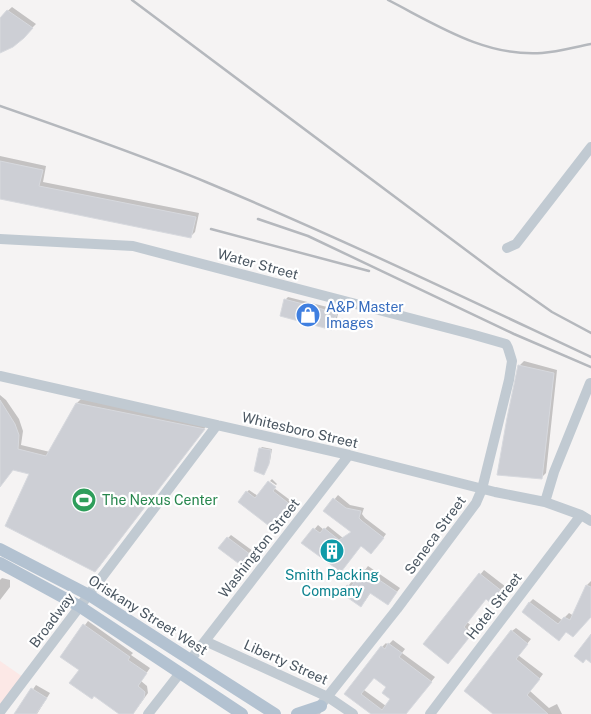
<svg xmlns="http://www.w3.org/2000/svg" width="591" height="714" font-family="'Public Sans',sans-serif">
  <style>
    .medical { fill: #fce8e6 }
    .shadow { fill: #0003; fill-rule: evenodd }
    .building { fill: #cdcfd5; stroke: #d7d9de; fill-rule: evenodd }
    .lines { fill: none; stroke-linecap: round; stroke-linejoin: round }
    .minor { stroke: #c1cad2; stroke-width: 10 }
    .major { stroke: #b3c2d1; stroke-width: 12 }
    .rail { stroke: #b5b8bd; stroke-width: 2.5 }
    .labels { text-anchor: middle; stroke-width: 4.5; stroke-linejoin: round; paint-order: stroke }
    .street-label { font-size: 14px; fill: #4a5661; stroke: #fff }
    .shop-label { font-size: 14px; fill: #366cbe; stroke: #fff; text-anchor: start }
    .leisure-label { font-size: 14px; fill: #27864d; stroke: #fff; text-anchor: start }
    .culture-label { font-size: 14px; fill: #0d838f; stroke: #fff }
  </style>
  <rect width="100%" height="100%" fill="#f5f3f3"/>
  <!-- medical -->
  <path class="medical" d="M0,661L23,677L0,707Z"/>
  <!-- shadow -->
  <path class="shadow" d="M12,7L36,24L28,32L0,52V18Z
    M0,156L46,166L43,182L199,213L195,232L191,236L0,197Z
    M288,297L339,310L335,326L332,329L285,300Z
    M524,361L557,370L546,473L542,477L519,366Z
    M0,395L6,400L19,419L23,431L21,445L50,452L77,403L81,399L207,425L99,567L31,473L13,469L0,485Z
    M262,447L272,449L270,461L264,474L260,449Z
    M272,479L277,484L276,485L270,481Z
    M274,488L294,503L273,527L247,492L249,490L258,496Z
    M338,495L350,505L364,508L362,514L365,518L386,534L375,549L361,545L303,543L318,525L324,530L328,526L343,538L352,532L325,511Z
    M231,535L257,554L249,565L228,538Z
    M368,566L400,588L391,600L371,592L365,601L343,593L352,581L355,583Z
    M484,570L506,587L496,599L486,598L467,622L475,629L452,659L424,644Z
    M2,578L10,580V587L0,600V580Z
    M591,581V616L573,635L529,603L533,599L562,620L569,613L574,616L587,585Z
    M88,621L133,653L131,655L150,668L141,681L147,686L148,693L133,714H121L80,670L62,656Z
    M516,628L531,639L518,655L543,674L530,691L549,708L557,704L562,714H495L512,631Z
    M393,640L405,649L402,653L435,677L405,714H373L346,694L382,647L386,643L388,645ZM374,677L388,686L392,698L386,706L364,690Z
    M36,685L50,693L37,714H16Z"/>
  <!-- building -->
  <path class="building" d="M7,10L33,28L24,38L13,47L0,53V18Z
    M0,161L43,170L39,186L196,217L191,238L0,199Z
    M284,299L337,313L332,330L280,316Z
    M518,365L554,373L542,479L497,475L507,418Z
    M0,400L15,424L19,435L18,449L46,456L76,403L205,429L95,572L5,526L29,474L13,470L0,487Z
    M259,448L271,450L269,464L264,475L254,471Z
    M268,481L276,487L273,491L292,506L273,529L238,502L246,491L255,498Z
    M333,498L346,508L361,511L359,518L362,521L384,538L371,554L361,546L341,572L301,543L313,528L320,533L324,528L339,540L351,532L323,511Z
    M227,537L255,558L246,569L218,548Z
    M363,569L397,592L388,605L370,593L361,607L341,593L347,585L351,587Z
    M479,573L503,592L493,605L486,599L464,627L472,634L448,664L423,644Z
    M586,585L591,587V617L573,637L566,632L559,641L522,612L529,602L558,624L564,617L570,620Z
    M83,624L130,657L128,660L147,673L138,686L145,692L144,698L133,714H119L94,696L92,699L69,683L79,670L60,657Z
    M511,630L528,644L516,659L540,679L527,695L548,714H493L464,691Z
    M591,634V663L586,659L583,663L574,656Z
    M388,643L402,653L399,657L432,682L406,714H371L344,694L381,646L385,649ZM374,678L386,687L382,693L390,699L382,710L361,694Z
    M31,688L47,698L36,714H14Z"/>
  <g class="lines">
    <!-- minor -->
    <path class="minor" d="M0,239L133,246L471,334L506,344L508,348L512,361L509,380L482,489L476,503L397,609L316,711
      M507,248L516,244L591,147
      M0,376L349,455L495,492L545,502L581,515L591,521
      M545,502L554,472L590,383
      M205,641L328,697L353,714
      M191,659L349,455
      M0,712L217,425
      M148,714L180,673
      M430,714L581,515"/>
    <!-- major -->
    <path class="major" d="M0,549L89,595L275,714
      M0,563L79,606L242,714
      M297,714L321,706"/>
    <!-- rail -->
    <path class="rail" d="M132,0L498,274L552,312L591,333
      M388,0C437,25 485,57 542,53C558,52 575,47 591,44
      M0,106C69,130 138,154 206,182C336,236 463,297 591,357
      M258,219L308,236L514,334L591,367
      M211,229L369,271"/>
  </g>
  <!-- icons -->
  <defs>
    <symbol id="shop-disc" viewBox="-11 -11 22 22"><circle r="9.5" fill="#3f7fe0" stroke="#fff"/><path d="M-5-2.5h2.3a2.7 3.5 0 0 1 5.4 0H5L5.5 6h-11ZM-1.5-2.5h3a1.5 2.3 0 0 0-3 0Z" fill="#fff"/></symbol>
    <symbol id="stadium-disc" viewBox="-11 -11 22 22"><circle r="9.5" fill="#2e9e5b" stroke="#fff"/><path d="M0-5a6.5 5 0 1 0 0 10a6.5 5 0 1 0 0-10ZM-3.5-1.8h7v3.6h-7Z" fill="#fff"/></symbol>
    <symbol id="building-disc" viewBox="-11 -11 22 22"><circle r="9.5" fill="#0f9aa8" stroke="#fff"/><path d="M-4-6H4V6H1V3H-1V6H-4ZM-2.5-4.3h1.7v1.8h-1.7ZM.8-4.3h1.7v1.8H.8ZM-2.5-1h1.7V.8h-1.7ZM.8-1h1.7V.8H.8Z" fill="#fff"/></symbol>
  </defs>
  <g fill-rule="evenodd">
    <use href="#shop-disc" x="294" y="301" width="28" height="28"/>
    <use href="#stadium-disc" x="70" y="486" width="28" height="28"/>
    <use href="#building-disc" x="318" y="537" width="28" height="28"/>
  </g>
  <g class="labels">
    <!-- street labels -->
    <g class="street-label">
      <text transform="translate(258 264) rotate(15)" y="5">Water Street</text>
      <text transform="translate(300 430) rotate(13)" y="5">Whitesboro Street</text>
      <text transform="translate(435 535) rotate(-54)" y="5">Seneca Street</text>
      <text transform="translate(259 548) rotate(-52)" y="5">Washington Street</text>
      <text transform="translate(494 606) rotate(-52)" y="5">Hotel Street</text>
      <text transform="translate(148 615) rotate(32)" y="5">Oriskany Street West</text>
      <text transform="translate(52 620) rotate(-53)" y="5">Broadway</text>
      <text transform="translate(286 662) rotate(24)" y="5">Liberty Street</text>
    </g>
    <!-- shop labels -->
    <g class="shop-label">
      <text x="326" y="312">A&amp;P Master<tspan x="326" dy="16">Images</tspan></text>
    </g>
    <!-- leisure labels -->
    <g class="leisure-label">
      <text x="102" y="505">The Nexus Center</text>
    </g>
    <!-- culture labels -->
    <g class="culture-label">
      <text x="332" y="580">Smith Packing<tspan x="332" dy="16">Company</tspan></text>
    </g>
  </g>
</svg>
